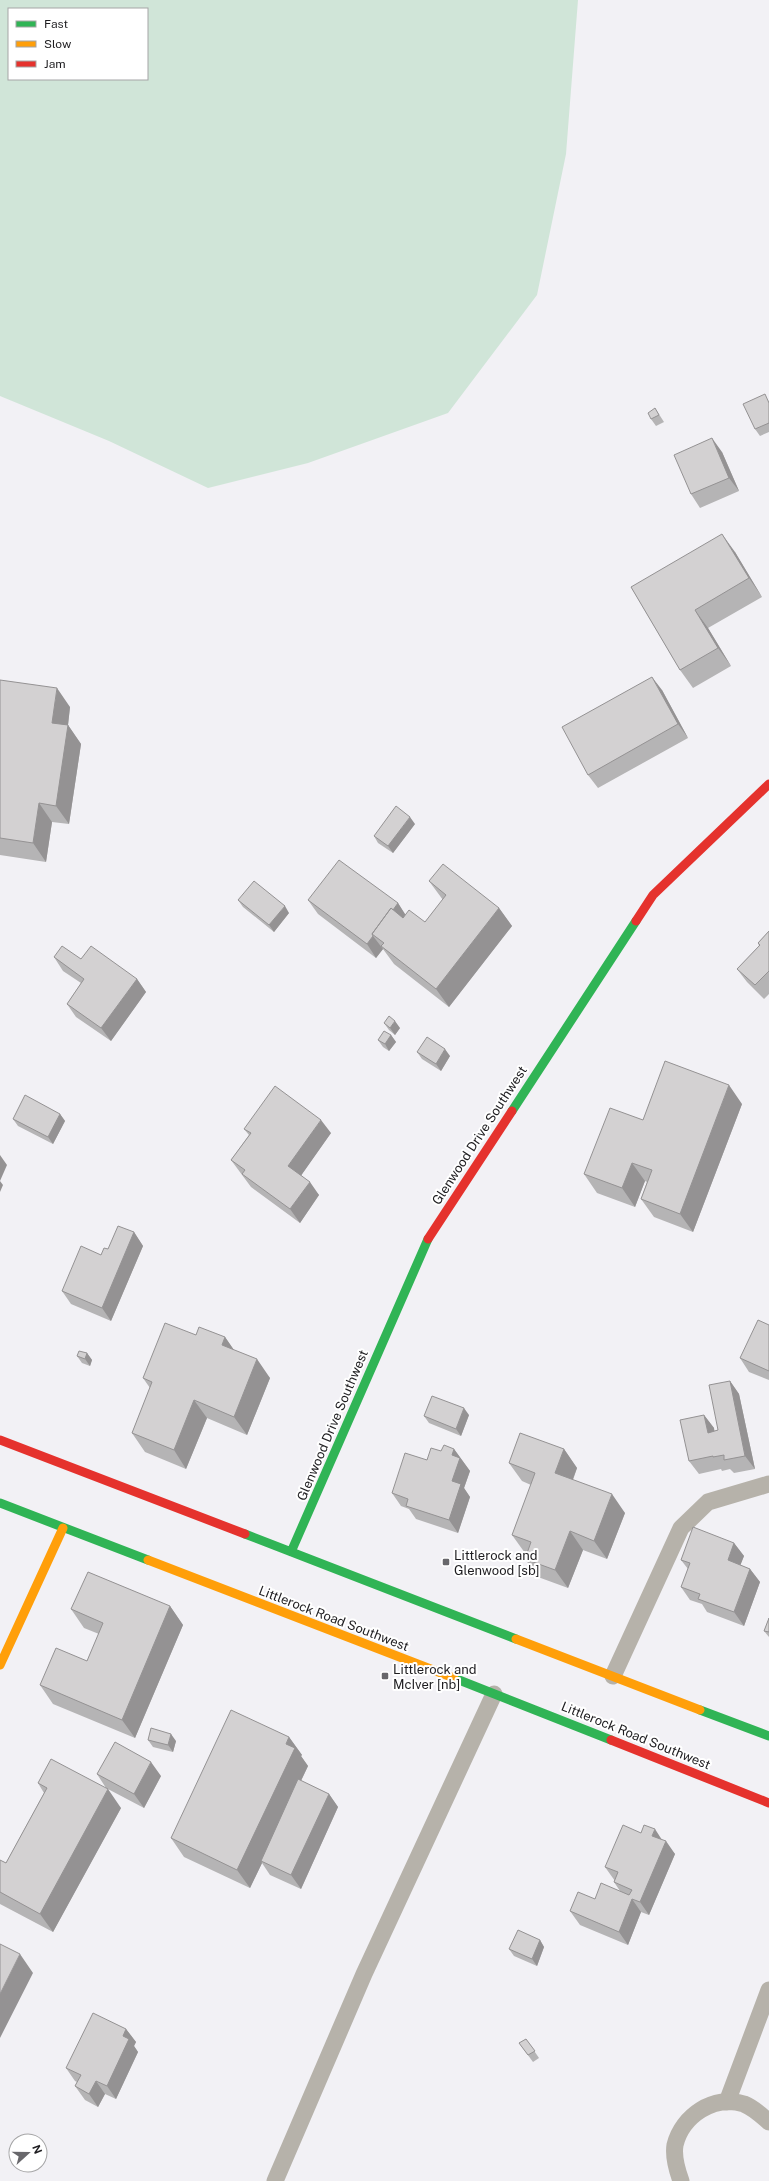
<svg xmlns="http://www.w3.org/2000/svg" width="769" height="2181" font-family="'Public Sans',sans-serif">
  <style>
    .green { fill: #d0e5d8; fill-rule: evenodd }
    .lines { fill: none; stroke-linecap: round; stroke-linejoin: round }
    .lane { stroke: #b6b2aa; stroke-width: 17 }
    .fast { stroke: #30b455; stroke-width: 9 }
    .slow { stroke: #ff9f0a; stroke-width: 9 }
    .jam { stroke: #e5322d; stroke-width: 9 }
    .wall { fill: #b5b4b5 }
    .shaded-wall { fill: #949293 }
    .building { fill: #d3d1d2; stroke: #949293 }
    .poi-dot { fill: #68676b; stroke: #fff; stroke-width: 1.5 }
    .labels { text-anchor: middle; stroke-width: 4; stroke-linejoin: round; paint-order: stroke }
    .street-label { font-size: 13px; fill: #1e1d20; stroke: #fff }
    .poi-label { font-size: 13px; fill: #1e1d20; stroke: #fff; text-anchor: start }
  </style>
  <rect width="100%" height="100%" fill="#f2f1f5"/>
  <!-- green -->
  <path class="green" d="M0,0H578L566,154L537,295L448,413L308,463L208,488L109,441L0,396ZM9,9H147V79H9Z"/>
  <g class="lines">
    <!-- lane -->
    <path class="lane" d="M613,1676L681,1528L708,1502L769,1484
      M727,2102L769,1990
      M275,2181L364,1974L494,1694
      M681,2181C677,2170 673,2157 675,2145C682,2116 714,2094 744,2104C754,2108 761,2115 769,2122"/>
    <!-- fast -->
    <path class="fast" d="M512,1111L636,921
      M0,1503L148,1560
      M245,1534L516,1639
      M291,1552L428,1239
      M454,1678L611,1740
      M700,1710L769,1736"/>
    <!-- slow -->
    <path class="slow" d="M148,1560L454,1678
      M516,1639L700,1710
      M0,1665L63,1528"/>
    <!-- jam -->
    <path class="jam" d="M636,921L653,895L769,784
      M428,1239L512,1111
      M0,1440L245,1534
      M611,1740L769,1803"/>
  </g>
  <!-- wall -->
  <path class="wall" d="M769,400V432L760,436L755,429Z
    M655,408L664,422L656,426L651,419Z
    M722,452L739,491L700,508L691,494Z
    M735,552L762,597L708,628L731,666L693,688L680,670L631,587Z
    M0,680L70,707L68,725L81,744L69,824L52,822L46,862L0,855Z
    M662,690L688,738L598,788L588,775Z
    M415,824L393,853L378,843L374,836Z
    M429,881L499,908L512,926L449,1007L394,964L383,949L376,958L318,914L308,900L398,903L405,915L425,922L443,900Z
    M238,900L289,913L274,932L243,907Z
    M769,931V994L764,999L747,982L737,969L759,946L758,943Z
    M54,957L81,959L137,979L146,992L111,1041L76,1017L67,1004L81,983L63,971Z
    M384,1023L400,1028L395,1035L389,1030Z
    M391,1035L396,1042L389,1051L383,1047L378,1040Z
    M417,1052L450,1056L441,1071L422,1059Z
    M742,1104L693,1232L654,1217L641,1199L647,1182L645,1181L635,1207L597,1193L584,1174L643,1120Z
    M60,1114L65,1121L53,1144L18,1126L13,1119Z
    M244,1129L331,1133L301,1175L319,1195L300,1223L251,1187L231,1160L249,1135Z
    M134,1232L143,1246L111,1321L71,1304L62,1291L101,1255L108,1249Z
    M769,1325V1380L749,1372L740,1358Z
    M196,1335L225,1337L234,1350L270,1378L247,1435L207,1418L186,1469L145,1452L132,1433L150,1388L143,1378Z
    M87,1353L92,1360L90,1366L82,1363L77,1356Z
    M730,1381L739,1394L755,1469L734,1473L730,1469L722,1471L721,1469L699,1474L689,1461L704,1415L714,1428V1431L718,1430Z
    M469,1415L461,1436L429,1423L424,1416Z
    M454,1449L470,1471L464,1488L470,1497L458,1533L416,1519L409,1509L401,1506L392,1493L427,1460L441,1451Z
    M564,1449L577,1468L573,1480L625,1513L607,1559L583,1550L568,1588L538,1577L525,1559L527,1554L525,1553L512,1535L531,1485L522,1481L509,1463Z
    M734,1543L744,1556L740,1565L750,1569L760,1582L744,1626L707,1612L702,1604L690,1600L681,1587L688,1569L681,1560Z
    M170,1606L183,1625L135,1738L53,1704L40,1685L87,1661L99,1634L84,1628L71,1609Z
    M769,1618V1637L764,1631Z
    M289,1737L302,1755L301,1756L308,1766L301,1781L329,1794L338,1807L301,1889L270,1875L262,1863L250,1888L184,1857L171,1838Z
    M148,1740L176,1741L173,1752L153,1747Z
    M97,1774L161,1776L144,1808L106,1788Z
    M38,1783L121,1808L53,1932L0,1904V1860L6,1863L44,1793Z
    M641,1833L662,1840L675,1854L649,1915L641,1912L628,1945L580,1925L570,1911L595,1899L620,1891L614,1882L615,1881L605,1867Z
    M540,1940L544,1947L537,1966L514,1956L509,1949Z
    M126,2029L136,2042L134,2046L138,2052L116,2099L105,2094L98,2107L85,2100L75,2086L77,2082L75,2081L66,2068Z
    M526,2039L539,2058L533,2062L519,2043Z"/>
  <!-- shaded-wall -->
  <path class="shaded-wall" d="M712,438L722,452L739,491L729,478Z
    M722,534L735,552L762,597L749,578Z
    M695,610L708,628L731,666L718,648Z
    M652,677L662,690L688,738L678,724Z
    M57,688L70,707L68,725L81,744L69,824L56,806L52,723Z
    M39,803L52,822L46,862L33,843Z
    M410,817L415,824L393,853L388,846Z
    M398,903L407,917L384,943L374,935Z
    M285,906L289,913L274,932L269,925Z
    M499,908L512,926L449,1007L436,989Z
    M373,936L383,949L376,958L367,944Z
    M137,979L146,992L111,1041L101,1028Z
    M395,1021L400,1028L395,1035L390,1028Z
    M391,1035L396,1042L389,1051L385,1044Z
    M445,1049L450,1056L441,1071L436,1064Z
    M729,1085L742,1104L693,1232L680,1214Z
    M60,1114L65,1121L53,1144L48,1137Z
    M321,1120L331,1133L298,1180L288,1166Z
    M0,1155L7,1165L0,1181L3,1185L0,1192Z
    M632,1163L645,1181L635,1207L622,1188Z
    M310,1182L319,1195L300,1223L290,1209Z
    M134,1232L143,1246L111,1321L102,1308Z
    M225,1337L238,1356L222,1345Z
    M87,1353L92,1360L90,1366L85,1359Z
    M257,1359L270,1378L247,1435L234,1417Z
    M730,1381L739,1394L755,1469L745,1456Z
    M194,1400L207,1418L186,1469L174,1450Z
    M464,1408L469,1415L461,1436L456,1429Z
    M704,1415L714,1428L717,1446L708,1433Z
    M454,1449L470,1471L464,1488L470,1497L458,1533L449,1520L452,1481V1455Z
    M564,1449L577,1468L568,1492L555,1473Z
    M612,1494L625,1513L607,1559L594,1541Z
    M570,1531L583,1550L568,1588L555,1570Z
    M734,1543L744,1556L737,1574L728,1560Z
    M750,1569L760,1582L744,1626L734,1612Z
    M170,1606L183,1625L135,1738L122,1720Z
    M171,1734L176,1741L173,1752L168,1745Z
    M289,1737L302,1755L301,1756L308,1766L262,1862L261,1861L262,1863L250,1888L237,1870Z
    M151,1762L161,1776L144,1808L134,1794Z
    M108,1789L121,1808L53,1932L40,1914Z
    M329,1794L338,1807L301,1889L291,1875Z
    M655,1829L664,1843L652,1836Z
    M666,1841L675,1854L649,1915L640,1902Z
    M632,1899L641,1912L628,1945L619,1932Z
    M540,1940L544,1947L537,1966L532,1959Z
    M20,1954L33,1973L0,2038V1994Z
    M126,2029L136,2042L134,2046L138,2052L116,2099L107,2086L123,2036Z
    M96,2081L105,2094L98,2107L89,2094Z"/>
  <!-- building -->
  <path class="building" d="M765,394L769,403V423L755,429L743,404Z
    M655,408L659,415L651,419L648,413Z
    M712,438L729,478L691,494L674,455Z
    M722,534L749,578L695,610L718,648L680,670L631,587Z
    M652,677L678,724L588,775L562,727Z
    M0,680L57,688L52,723L68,725L56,806L39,803L33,843L0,838Z
    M396,806L410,817L388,846L374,836Z
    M339,860L398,903L393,910L391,908L372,934L373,936L367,944L308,900Z
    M443,864L499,908L436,989L381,946L384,943L372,934L391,908L403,918L409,910L425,922L446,895L429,881Z
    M254,881L285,906L269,925L238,900Z
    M769,931V971L755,985L737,969L760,945L758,943Z
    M62,946L81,959L91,946L137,979L101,1028L67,1004L84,979L54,957Z
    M389,1016L395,1021L390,1028L384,1023Z
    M384,1031L391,1035L385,1044L378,1040Z
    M427,1037L445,1049L436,1064L417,1052Z
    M665,1061L729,1085L680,1214L641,1199L652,1170L632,1163L622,1188L584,1174L610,1108L643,1120Z
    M275,1086L321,1120L288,1166L310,1182L290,1209L242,1174L245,1170L231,1160L251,1133L244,1129Z
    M25,1095L60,1114L48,1137L13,1119Z
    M118,1226L134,1232L102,1308L62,1291L81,1246L101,1255L104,1248L108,1249Z
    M758,1320L769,1325V1371L740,1358Z
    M165,1323L196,1335L199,1327L225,1337L222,1345L257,1359L234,1417L194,1400L174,1450L132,1433L152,1382L143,1378Z
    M79,1351L87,1353L85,1359L77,1356Z
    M730,1381L745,1456L724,1460V1455L713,1457V1456L689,1461L680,1420L704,1415L708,1433L718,1430L709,1385Z
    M432,1396L464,1408L456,1429L424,1416Z
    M520,1433L564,1449L555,1473L612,1494L594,1541L570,1531L555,1570L525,1559L531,1542L512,1535L535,1473L509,1463Z
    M444,1445L454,1449L452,1455L460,1458L452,1481L461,1484L449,1520L406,1506L408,1499L392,1493L405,1453L427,1460L431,1448L441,1451Z
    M693,1527L734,1543L728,1560L750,1569L734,1612L698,1599L700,1594L681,1587L690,1563L681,1560Z
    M88,1572L170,1606L122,1720L40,1685L56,1648L87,1661L103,1623L71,1609Z
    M769,1618V1632L764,1631Z
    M231,1710L289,1737L286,1744L295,1748L237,1870L171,1838Z
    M151,1728L171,1734L168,1745L148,1740Z
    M115,1742L151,1762L134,1794L97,1774Z
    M51,1759L108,1789L40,1914L0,1892V1860L6,1863L47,1788L38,1783Z
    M298,1779L329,1794L291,1875L261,1861Z
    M623,1825L641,1833L644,1825L655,1829L652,1836L666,1841L640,1902L632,1899L619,1932L570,1911L578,1892L595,1899L601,1883L629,1895L632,1890L614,1882L618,1872L605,1867Z
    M518,1930L540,1940L532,1959L509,1949Z
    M0,1944L20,1954L0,1994Z
    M93,2013L126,2029L123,2036L129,2039L107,2086L96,2081L89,2094L75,2086L81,2075L66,2068Z
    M526,2039L535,2051L528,2055L519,2043Z"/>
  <!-- markers -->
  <g class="poi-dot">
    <rect x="442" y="1558" width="8" height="8" rx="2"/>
    <rect x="381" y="1672" width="8" height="8" rx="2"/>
  </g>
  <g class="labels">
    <!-- street labels -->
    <g class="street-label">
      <text transform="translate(479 1135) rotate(-57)" y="5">Glenwood Drive Southwest</text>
      <text transform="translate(332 1425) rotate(-67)" y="5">Glenwood Drive Southwest</text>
      <text transform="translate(334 1618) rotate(21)" y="5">Littlerock Road Southwest</text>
      <text transform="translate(636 1735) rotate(22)" y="5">Littlerock Road Southwest</text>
    </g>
    <!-- poi labels -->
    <g class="poi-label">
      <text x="454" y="1560">Littlerock and<tspan x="454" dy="15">Glenwood [sb]</tspan></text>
      <text x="393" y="1674">Littlerock and<tspan x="393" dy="15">McIver [nb]</tspan></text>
    </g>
  </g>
  <!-- legend -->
  <rect x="8" y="8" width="140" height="72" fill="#ffffff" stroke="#a5a5a6"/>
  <rect x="16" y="21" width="20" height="6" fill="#30b455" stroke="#a5a5a6"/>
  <text x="44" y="28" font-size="12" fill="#1e1d20">Fast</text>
  <rect x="16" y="41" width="20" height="6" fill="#ff9f0a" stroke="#a5a5a6"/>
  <text x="44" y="48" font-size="12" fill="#1e1d20">Slow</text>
  <rect x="16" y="61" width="20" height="6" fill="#e5322d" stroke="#a5a5a6"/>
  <text x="44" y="68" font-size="12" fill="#1e1d20">Jam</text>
  <!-- north arrow -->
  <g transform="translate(28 2153) rotate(69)"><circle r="19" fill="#ffffff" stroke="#a5a5a6"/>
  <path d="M0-3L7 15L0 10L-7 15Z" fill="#68676b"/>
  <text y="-6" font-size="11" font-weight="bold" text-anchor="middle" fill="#1e1d20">N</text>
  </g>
</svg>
